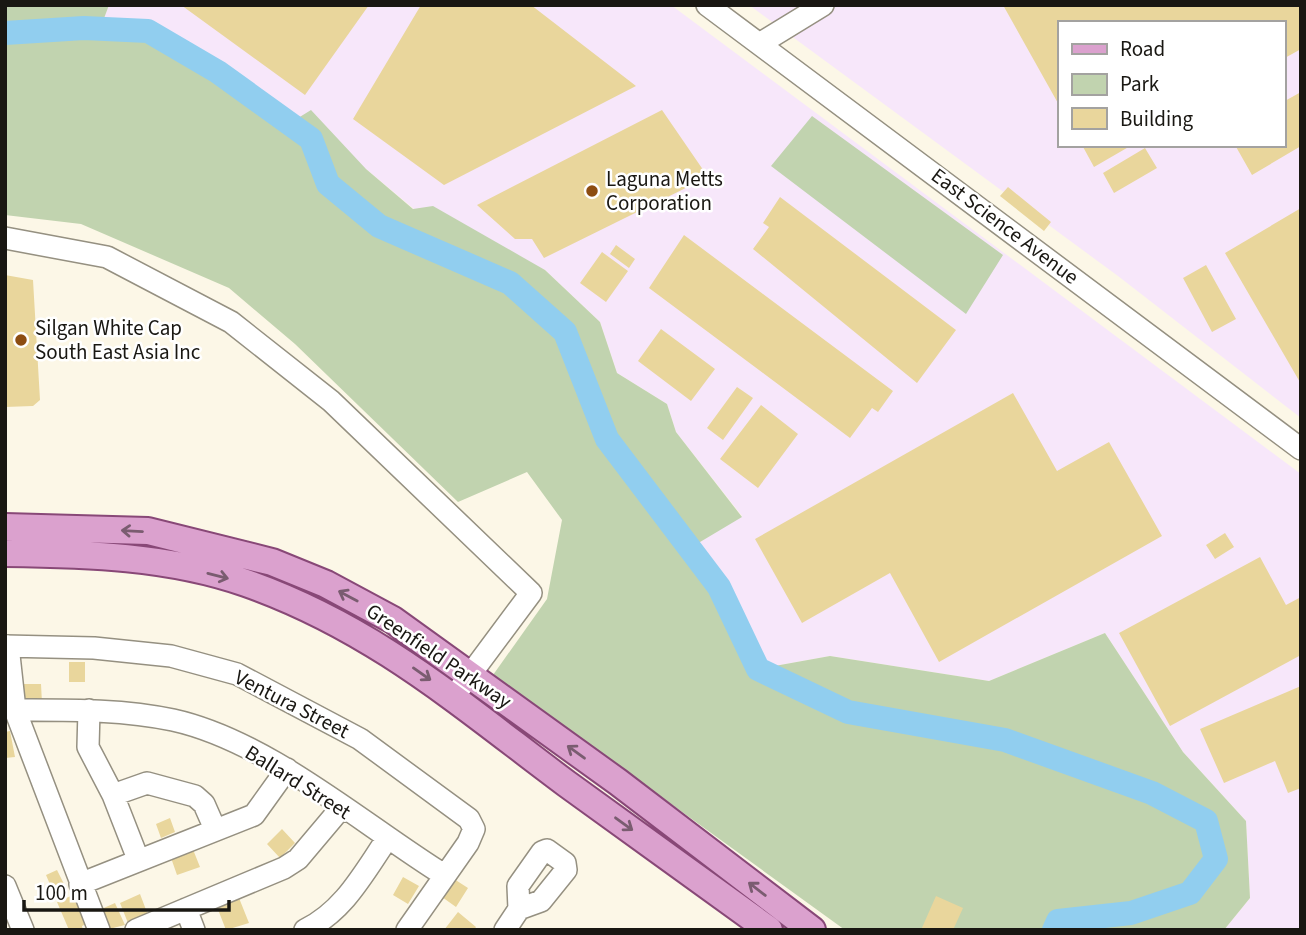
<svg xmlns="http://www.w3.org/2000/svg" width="1306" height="935" font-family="'Source Sans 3',sans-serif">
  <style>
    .industrial { fill: #f7e7fa; fill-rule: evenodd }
    .green { fill: #c1d3af }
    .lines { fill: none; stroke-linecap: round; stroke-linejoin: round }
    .river { stroke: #91ceef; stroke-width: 24 }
    .building { fill: #e9d69c }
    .minor-casing { stroke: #959081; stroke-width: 24 }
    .major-casing { stroke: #884877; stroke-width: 30 }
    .minor { stroke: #fff; stroke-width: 21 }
    .major { stroke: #dba1ce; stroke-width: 26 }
    .oneway { stroke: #7a5c70 }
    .poi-dot { fill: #8c4d12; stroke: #fff; stroke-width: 2.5 }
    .labels { text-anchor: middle; stroke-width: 5; stroke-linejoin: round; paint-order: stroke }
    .poi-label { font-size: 21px; fill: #191712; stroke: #fff; text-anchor: start }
    .street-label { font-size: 21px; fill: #191712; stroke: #fff }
  </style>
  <rect width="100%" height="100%" fill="#fcf7e7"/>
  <!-- industrial -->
  <path class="industrial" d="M109,5H671L1301,474V930H1224L1250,898L1246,821L1183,752L1105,633L989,681L830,656L758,669L719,587L690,548L742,516L676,432L667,404L617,373L600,322L545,270L414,209L366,169L290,124L218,72L148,31L99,29Z
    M749,5H1301V418L1118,276ZM1059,23H1283V145H1059Z"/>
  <!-- green -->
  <path class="green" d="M5,5H109L100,29L148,31L218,72L290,123L311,110L366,169L413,209L433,206L545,270L600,322L617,373L667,404L676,432L742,517L690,548L719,587L758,669L830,656L989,681L1105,633L1183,752L1246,821L1250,898L1224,930H845L798,896L493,675L547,599L562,520L527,472L458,502L295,344L229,288L81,224L5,215Z
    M812,116L1003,255L966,314L771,166Z"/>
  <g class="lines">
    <!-- river -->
    <path class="river" d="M5,33L84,28L148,31L218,72L311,139L328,184L379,226L510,283L565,332L607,439L719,587L758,669L848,712L1005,740L1152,793L1206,821L1216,859L1190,893L1131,913L1058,921L1054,930"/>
  </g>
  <!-- building -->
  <path class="building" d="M181,5H369L305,95Z
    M421,5H531L636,86L444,185L353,119Z
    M1003,5H1301V49L1283,59V23H1059V105Z
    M1301,92V146L1252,175L1235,145H1283V102Z
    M662,110L708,177L544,258L532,239H515L477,205Z
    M1082,145H1132L1094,167Z
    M1145,148L1157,168L1114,193L1103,173Z
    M1008,187L1051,222L1044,231L1000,196Z
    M780,197L956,330L917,383L753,249L769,227L763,223Z
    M1301,208V384L1225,253Z
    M684,235L893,391L878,412L872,408L850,438L649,288Z
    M616,245L635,259L629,268L610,254Z
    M602,252L628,271L606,302L580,283Z
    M1206,265L1236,319L1212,332L1183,278Z
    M5,275L33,280L40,400L33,406L5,407Z
    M661,329L715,369L691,401L638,361Z
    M737,387L753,398L723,440L707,428Z
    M1013,393L1057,471L1109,442L1162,536L939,662L890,573L802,623L755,539Z
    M761,405L798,434L758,488L720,459Z
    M1225,533L1234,547L1215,559L1206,545Z
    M1260,557L1286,605L1301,597V655L1170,726L1119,633Z
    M69,662H85V682H69Z
    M20,684H41L42,703L21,704Z
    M1301,686V788L1288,793L1275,761L1224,783L1200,729Z
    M10,731L15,757L5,758V732Z
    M170,818L175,832L161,838L156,824Z
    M282,829L295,843L280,858L267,844Z
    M192,847L200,867L177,875L170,855Z
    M57,870L64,884L52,889L46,875Z
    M403,877L419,886L408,904L393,895Z
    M454,879L468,888L456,907L442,897Z
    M140,894L148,915L128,923L120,903Z
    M71,896L72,899L78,896L90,922L82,926L83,930H69L57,902Z
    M936,896L963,908L953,930H921Z
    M239,898L249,923L226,930L217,907Z
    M115,903L125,925L105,930L97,911Z
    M458,912L476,927L474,930H444Z"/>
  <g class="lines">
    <defs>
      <path id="minor" d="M707,5L1301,449
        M761,43L823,5
        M5,238L107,257L231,322L331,401L531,593L461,687
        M5,646L94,648L171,656L237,674L360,739L469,819L474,829L468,843L407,930
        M8,646L15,710L99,930
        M15,710C67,710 122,709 173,720C268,741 362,824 444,875
        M89,710L88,747L113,795L138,859
        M113,795L147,783L195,796L204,804L215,829
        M80,884L254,815L287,769
        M5,886L23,930
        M186,909L194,930
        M136,930L284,868L298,859L341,808
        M305,930C344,911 363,874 387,839
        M505,930L519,909L541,901L566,870L565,863L547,850L542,852L518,886L519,909"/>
      <path id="major" d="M5,527L148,531L272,562L326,584L393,620L618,782L812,930
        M5,553C86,554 169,556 246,583C374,628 461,705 567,784C634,833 702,881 769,930"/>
    </defs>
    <!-- minor casing -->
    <use href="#minor" class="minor-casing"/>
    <!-- major casing -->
    <use href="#major" class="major-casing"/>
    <!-- minor -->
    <use href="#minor" class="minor"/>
    <!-- major -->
    <use href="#major" class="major"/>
  </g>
  <!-- one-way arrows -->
  <defs><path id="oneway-shaft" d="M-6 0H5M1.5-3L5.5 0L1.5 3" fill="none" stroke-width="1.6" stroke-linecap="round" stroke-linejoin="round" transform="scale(1.75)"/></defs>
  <g class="oneway">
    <use href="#oneway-shaft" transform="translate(132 531) rotate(-177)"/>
    <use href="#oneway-shaft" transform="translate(218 576) rotate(14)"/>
    <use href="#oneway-shaft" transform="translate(348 596) rotate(-152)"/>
    <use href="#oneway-shaft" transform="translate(422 674) rotate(35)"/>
    <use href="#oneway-shaft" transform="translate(576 752) rotate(-144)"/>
    <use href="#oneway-shaft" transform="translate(624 824) rotate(36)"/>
    <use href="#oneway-shaft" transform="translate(757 889) rotate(-142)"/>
  </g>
  <!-- markers -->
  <g class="poi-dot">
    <circle cx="592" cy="191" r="7"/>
    <circle cx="21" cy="340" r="7"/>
  </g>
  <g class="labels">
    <!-- poi labels -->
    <g class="poi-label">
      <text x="606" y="186">Laguna Metts<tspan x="606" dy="24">Corporation</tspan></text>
      <text x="35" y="335">Silgan White Cap<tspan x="35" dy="24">South East Asia Inc</tspan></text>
    </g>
    <!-- street labels -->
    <g class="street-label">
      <text transform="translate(1005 226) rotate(37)" y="7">East Science Avenue</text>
      <text transform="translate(439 656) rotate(34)" y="7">Greenfield Parkway</text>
      <text transform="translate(292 704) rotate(27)" y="7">Ventura Street</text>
      <text transform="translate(298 782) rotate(32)" y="7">Ballard Street</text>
    </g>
  </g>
  <!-- border -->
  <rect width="1306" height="935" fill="none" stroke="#191712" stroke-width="14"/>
  <!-- legend -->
  <rect x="1058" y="21" width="228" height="126" fill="#ffffff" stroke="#a3a2a0" stroke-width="2"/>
  <rect x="1072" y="44" width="35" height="10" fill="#dba1ce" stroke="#a3a2a0" stroke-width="2"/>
  <text x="1120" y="56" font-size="21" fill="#191712">Road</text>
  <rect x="1072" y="74" width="35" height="21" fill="#c1d3af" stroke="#a3a2a0" stroke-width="2"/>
  <text x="1120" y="91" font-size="21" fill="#191712">Park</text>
  <rect x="1072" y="108" width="35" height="21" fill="#e9d69c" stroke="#a3a2a0" stroke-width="2"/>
  <text x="1120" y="126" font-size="21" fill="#191712">Building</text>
  <!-- scale -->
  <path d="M24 900v10h205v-10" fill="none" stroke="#191712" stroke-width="3.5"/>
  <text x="35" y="900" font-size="21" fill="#191712" stroke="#ffffff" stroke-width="5" paint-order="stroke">100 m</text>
</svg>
